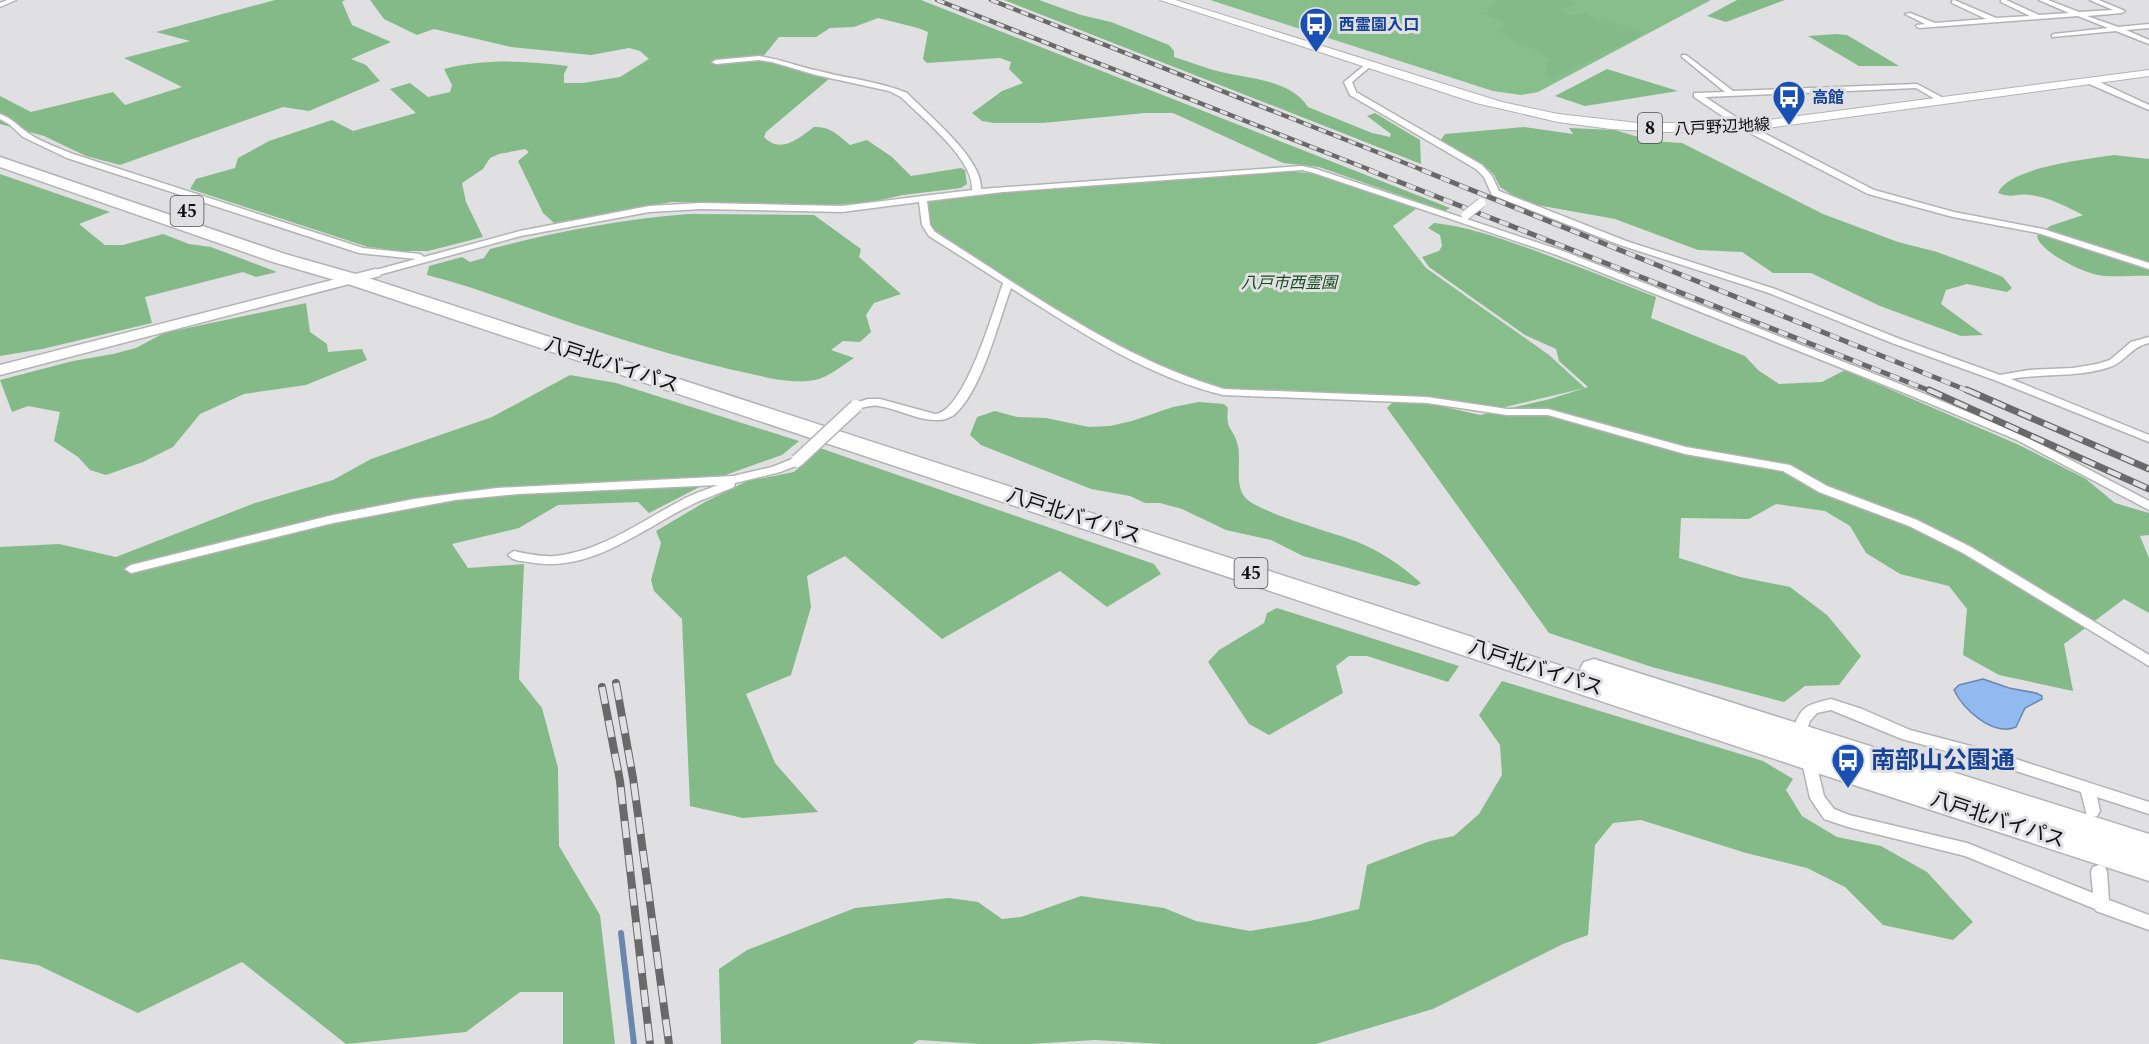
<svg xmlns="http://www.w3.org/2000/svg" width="2149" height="1044" font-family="Spectral,'Noto Sans JP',serif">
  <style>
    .green { fill: #88bd8c }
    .forest { fill: #84b988 }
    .water { fill: #91baf1; stroke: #6a87ad; stroke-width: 1.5 }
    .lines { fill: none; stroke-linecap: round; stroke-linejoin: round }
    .stream { stroke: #6a87ad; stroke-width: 6 }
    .street-casing { stroke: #b3b3b5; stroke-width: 3 }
    .secondary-casing { stroke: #b3b3b5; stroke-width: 3 }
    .primary-casing { stroke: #b3b3b5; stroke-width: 2 }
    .highway-casing { stroke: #b3b3b5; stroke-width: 3 }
    .street { fill: #fff; fill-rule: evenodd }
    .secondary { fill: #fff; fill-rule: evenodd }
    .primary { fill: #fff; fill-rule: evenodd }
    .highway { fill: #fff; fill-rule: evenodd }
    .rail-far3-casing { stroke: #696969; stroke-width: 4.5 }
    .rail-far2-casing { stroke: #696969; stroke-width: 5 }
    .rail-far1-casing { stroke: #696969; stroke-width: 7 }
    .rail-casing { stroke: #696969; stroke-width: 8 }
    .rail-far3 { stroke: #e0e0e2; stroke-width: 3; stroke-dasharray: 8; stroke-linecap: butt }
    .rail-far2 { stroke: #e0e0e2; stroke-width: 4; stroke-dasharray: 10; stroke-linecap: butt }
    .rail-far1 { stroke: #e0e0e2; stroke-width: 4.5; stroke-dasharray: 14; stroke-linecap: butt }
    .rail { stroke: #e0e0e2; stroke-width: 6; stroke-dasharray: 17; stroke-linecap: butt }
    .street-bridge-far1-casing { stroke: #b3b3b5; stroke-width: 11; stroke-linecap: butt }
    .street-bridge-casing { stroke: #b3b3b5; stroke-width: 15; stroke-linecap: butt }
    .street-bridge-far1 { stroke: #fff; stroke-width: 9 }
    .street-bridge { stroke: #fff; stroke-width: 12 }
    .labels { text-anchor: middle; stroke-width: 6; stroke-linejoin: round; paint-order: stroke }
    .far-transit-label { font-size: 16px; font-weight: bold; fill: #164399; stroke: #e0e0e2; text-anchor: start }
    .far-street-label { font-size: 16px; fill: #0f0f0f; stroke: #e0e0e2 }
    .far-park-label { font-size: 16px; font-style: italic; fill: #144d1e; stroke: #e0e0e2 }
    .shield { fill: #e0e0e2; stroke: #4e4e4e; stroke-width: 1.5 }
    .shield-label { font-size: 18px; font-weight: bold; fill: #0f0f0f }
    .street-label { font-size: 20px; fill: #0f0f0f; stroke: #e0e0e2 }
    .near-transit-label { font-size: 24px; font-weight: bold; fill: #164399; stroke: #e0e0e2; text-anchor: start }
  </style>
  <rect width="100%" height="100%" fill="#e0e0e2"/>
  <!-- green -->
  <path class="green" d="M1210,0H1711L1538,92L1521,95L1493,91Z
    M1286,171L1318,174L1416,209L1393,226L1426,268L1549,355L1585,388L1497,409L1419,396L1217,389L1158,365L1106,340L1069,319L930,227L927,202L1005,192Z"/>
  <!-- forest -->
  <path class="forest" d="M275,0H345L342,2L352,25L391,42L351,59L366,65L380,81L309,111L283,107L120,165L86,156L44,136L0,124V96L31,112L113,92L125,105L182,87L124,58L190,41L156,32Z
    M370,0H921L1450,208L1445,211L1319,167L1283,163L1173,113H1145L1043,123H994L982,121L972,113L1002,91L1023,83L1009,69L1011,62L1000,58L927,63L923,59L928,32L918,28L878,18L854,27L830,28L816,37H779L761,59L829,79L766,132L764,137C781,155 800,137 814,127C830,126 838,135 850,145L867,140L892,157L911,176L961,168L965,170L967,184L961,188L903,195L871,202L832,205L671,202L554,223L543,213L518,161L529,152L525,149L499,154L490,158L483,169L462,183L466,202L483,237L428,251H401L368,247L190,189L196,179L235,168L238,158L269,141L332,120L353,131L416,113L390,89L410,83L428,97L450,92L452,85L444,69C486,58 526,61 568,66L564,74V83H583L620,77L649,59L640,51L629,48L591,55L511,47L434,29L417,35L384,19Z
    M1004,0H1039L1081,15L1111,22L1169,45L1174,51V57C1186,61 1198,65 1210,69C1241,79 1289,77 1308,107L1372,133L1390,137L1391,134L1367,116L1375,113L1420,140L1421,164Z
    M1498,0H1568L1578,3L1557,10L1572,16L1585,14L1644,33L1552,80L1546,73L1549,58C1533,47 1512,43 1498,30L1505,26V21L1493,19L1485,13Z
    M1737,0H1785L1726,22L1707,16Z
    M1836,34L1847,35L1899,66H1859L1808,36Z
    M1607,69L1678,91L1585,106L1555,96Z
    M1524,127L1573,134L1569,128L1615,130L1652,141L1682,143L1823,214L1898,242L1937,252L1978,267L2003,277L2012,288L2007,292L1967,284L1946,290L1941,304L1983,335L1961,336L1880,306L1811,273H1773L1742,252L1698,250L1615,219L1537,205L1517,198L1500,187L1494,175L1488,169L1440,141L1445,134Z
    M2114,155L2149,159V276C2133,275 2114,278 2098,275C2082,272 2040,252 2037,236L2050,226L2083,215C2067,207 2049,197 2030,195C2017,193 2013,199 1998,193C2008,167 2089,159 2114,155Z
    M0,174L110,212L79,224L105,245H123L163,234L189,244L211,247L277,272L256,277L243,272L145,297L152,323L42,349L0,356Z
    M689,214L814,215L861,249L859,257L901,294L874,303L866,315L871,332L860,342L843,341L831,350L854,358C843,365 827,378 815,380C788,385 759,375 733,370C674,356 615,338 557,318C514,303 472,286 427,275L429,266L462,257L470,262L484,258L490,249C555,232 622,219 689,214Z
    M1434,223C1465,226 1493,236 1522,246C1567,262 1612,280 1656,297L1651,318L1745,356L1758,370L1779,384L1822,382L1845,370L2017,444L2086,479L2115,503L2149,513V535L2140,536L2149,558V613L2124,599L2064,644L2073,691L1999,675L1963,655L1967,609L1949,586L1900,574L1866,553L1850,526L1825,511L1776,504L1749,519L1681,518L1679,558L1740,577L1790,587L1827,615L1861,656L1839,685L1805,686L1784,702L1652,667L1549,633L1387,408L1394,401L1432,404L1480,415L1550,399L1588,387L1559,361L1556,349L1525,335L1429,267L1422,257L1439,251L1442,246L1440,235L1428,228Z
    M306,303L310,332L327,344L328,352L362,349L367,360L306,385L244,394L200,414L173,447L143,462L106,475L90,470L78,457L54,441L60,412L28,406L12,412L0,380L73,361L113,354L136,348L164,333Z
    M570,375L616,383L799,441L782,455L717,478L649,513L638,502L558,505L519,528L452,544L468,568L524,564L519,679L542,708L558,768L559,846L600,915L615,1044H563V992H520L466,1032L346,1044L242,962L138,1013L38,965L0,959V547L59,544L116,557L255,503L333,480L371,459L492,417Z
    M1199,402L1224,404L1228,408C1225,432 1234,427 1238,446C1241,461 1235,484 1244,496C1255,512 1333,532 1355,541C1379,550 1402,566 1421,583L1416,586L1303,556L1271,540L1226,530L1182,509L1160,503H1145L1130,496L1091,489L981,445L970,435L977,417L995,411L1017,417L1046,418L1089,427L1110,426L1132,421L1173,407Z
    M820,448L1154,564L1161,574L1107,607L1060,571L942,639L845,556L807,576L811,607L791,675L746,694L775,763L818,812L743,818L690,806L682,619L654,591L651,580L661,543L656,531L705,502L747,481L794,472Z
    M1277,608L1459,666L1448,682L1367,656H1349L1336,666L1343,693L1269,735L1249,724L1208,662L1219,650L1264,623L1267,613Z
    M1502,681L1763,761L1793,779L1786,790L1802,816L1837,837L1881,846L1927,872L1973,922L1953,940L1883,925L1845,887L1807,868L1746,853L1641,820L1613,823L1595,845L1588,935L1563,944L1433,1009L1316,1044H1163L1095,1040L1030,1044H980L919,1040L912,1044H721L719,969L747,950L855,908L949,898L978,902L1002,919L1021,917L1081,896L1164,908L1196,921L1250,931L1310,921L1359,909L1367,865L1430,841L1454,836L1479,814L1502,775L1500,745L1479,715Z"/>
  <!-- water -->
  <path class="water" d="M1983,679L2009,688L2036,693L2042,696V699L2025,708L2016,727C1993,737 1963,709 1954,690L1959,685Z"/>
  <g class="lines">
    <!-- stream -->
    <path class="stream" d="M621,933L634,1044"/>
    <defs>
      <path id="street" d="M7,0H16L0,7V3Z
        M1954,0L1996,18L2030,16L2001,2V0H2006L2039,15L2069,13L2039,0H2048L2079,12L2113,10L2090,0H2099L2125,11L2122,13L2087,16L2118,27L2149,24V28L2126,30L2149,40V44L2116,31L2052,37V35L2054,34L2108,28L2078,16L1919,28L1916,26L1917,25L1925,24L1905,14L1910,13L1935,23L1986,19L1952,3V1Z
        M1682,55H1686L1733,91L1917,84L1949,101L1942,103L1916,88L1705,97L1748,125L1874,190L1954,212L2043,229L2149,263V269L2038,233L1953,217L1868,194L1742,129L1694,97V93H1697L1725,92L1682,57Z
        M759,56C780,59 799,67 819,71C848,79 879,81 907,93C927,114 983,159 981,189L1302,166L1316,169L1563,251L1915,390L2025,436L2149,501V510L2017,440L1907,394L1557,255L1314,173L1302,170L1003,192L927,201L930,225L935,232C1027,290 1118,358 1224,389L1427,397L1507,409H1548L1686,447L1790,465L1827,486L1917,520L1971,547L2149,655V666L1963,553L1909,526L1819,492L1783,471L1685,454L1548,415H1507L1427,403L1223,395C1146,376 1077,330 1011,288C998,323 983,385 958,411C953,417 945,420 938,420C918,421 899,409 879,406C869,404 861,410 852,408L851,406L852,404L868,399H880L935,414C964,413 994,309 1003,283L929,236L922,225L919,202L842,212L701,209L649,212L521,236L375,276L370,273L372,271L416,259L359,253L67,158L23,137L9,124L0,119V114C12,118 18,126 28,133C41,142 59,148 73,154L363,248L420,254L424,257L520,231L649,206L701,203L842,206L972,190C975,160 922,118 901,97L889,91L816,75L772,62L759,60L716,64L712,62L716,60Z
        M1366,64L1372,65L1352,82L1356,92L1482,165L1492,176L1499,191L1626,241L1775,289L1900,339L2000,375L2029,370L2073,368L2097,364L2110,360L2131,342L2149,337V343C2132,346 2125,362 2110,367C2078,378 2044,373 2011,379L2149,435V442L1997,381L1892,343L1769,293L1620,245L1492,195L1484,177L1476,169L1350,95L1344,82Z
        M2087,79H2093L2149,105V110L2087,83Z
        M797,457L803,461L801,464L780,472L735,483L734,487C720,493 705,498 691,505C640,530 590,574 529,562C521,561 513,561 508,555L514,551C527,554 541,557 555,556C602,551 640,522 680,501C692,494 705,490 718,485L518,494L455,500L333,523L131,573L125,569L131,565L333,515L414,499L497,488L733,476L772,467Z
        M1831,699L1862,709L1910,730L1994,752L2149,802V814L2097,797L2100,811L2097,816L2092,817L2087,816L2081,792L1994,764L1902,739L1831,710L1817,713L1810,721L1803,739L1798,741L1793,739L1791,735C1801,707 1802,706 1831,699Z
        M1808,752L1813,754L1815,758L1824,796L1834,809L1849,815L1967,843L2093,893L2091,872L2093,867L2099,865L2105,867L2107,872L2109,900L2149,915V930L2096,911L2095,909L1965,856L1848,827L1824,819L1810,798L1801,758L1803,754Z"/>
      <path id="secondary" d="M375,269L380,270L382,273L380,276L0,375V365Z"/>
      <path id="primary" d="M1160,0H1175L1502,102L1558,114L1638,123H1745L2149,70V76L1745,131L1665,132L1611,129L1558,122L1476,103Z"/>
      <path id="highway" d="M0,157L285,254L359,275L1583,673L1580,669L1584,662L1594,659L2149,834V881L1808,770L345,283L273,262L0,167Z"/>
    </defs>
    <!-- street casing -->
    <use href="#street" class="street-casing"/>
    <!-- secondary casing -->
    <use href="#secondary" class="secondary-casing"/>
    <!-- primary casing -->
    <use href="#primary" class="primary-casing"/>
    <!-- highway casing -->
    <use href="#highway" class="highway-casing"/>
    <!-- street -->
    <use href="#street" class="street"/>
    <!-- secondary -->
    <use href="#secondary" class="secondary"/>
    <!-- primary -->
    <use href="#primary" class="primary"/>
    <!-- highway -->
    <use href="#highway" class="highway"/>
    <defs>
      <path id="rail-far3" d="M937,0L1373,171
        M991,0L1425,171"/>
      <path id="rail-far2" d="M1369,170L1933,392
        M1422,170L1971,392"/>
      <path id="rail-far1" d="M1929,390L2149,489
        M1967,390L2149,469"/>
      <path id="rail" d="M616,683L633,778L669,1044
        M602,687L620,781L650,1044"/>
    </defs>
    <!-- rail-far3 casing -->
    <use href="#rail-far3" class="rail-far3-casing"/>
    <!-- rail-far2 casing -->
    <use href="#rail-far2" class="rail-far2-casing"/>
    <!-- rail-far1 casing -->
    <use href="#rail-far1" class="rail-far1-casing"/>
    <!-- rail casing -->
    <use href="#rail" class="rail-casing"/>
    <!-- rail-far3 -->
    <use href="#rail-far3" class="rail-far3"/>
    <!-- rail-far2 -->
    <use href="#rail-far2" class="rail-far2"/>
    <!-- rail-far1 -->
    <use href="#rail-far1" class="rail-far1"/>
    <!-- rail -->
    <use href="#rail" class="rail"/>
    <defs>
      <path id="street-bridge-far1" d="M1466,215L1481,203"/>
      <path id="street-bridge" d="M797,461L856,406"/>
    </defs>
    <!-- street-bridge-far1 casing -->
    <use href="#street-bridge-far1" class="street-bridge-far1-casing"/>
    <!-- street-bridge casing -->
    <use href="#street-bridge" class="street-bridge-casing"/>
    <!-- street-bridge-far1 -->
    <use href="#street-bridge-far1" class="street-bridge-far1"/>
    <!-- street-bridge -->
    <use href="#street-bridge" class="street-bridge"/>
  </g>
  <!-- icons -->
  <defs>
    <symbol id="bus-pin" viewBox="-11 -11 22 30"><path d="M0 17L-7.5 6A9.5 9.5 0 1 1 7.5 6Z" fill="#1a4fb4" stroke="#e0e0e2"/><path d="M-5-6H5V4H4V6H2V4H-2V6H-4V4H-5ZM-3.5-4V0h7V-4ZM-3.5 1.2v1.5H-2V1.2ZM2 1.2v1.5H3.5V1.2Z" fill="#fff"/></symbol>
  </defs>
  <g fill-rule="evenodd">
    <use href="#bus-pin" x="1297" y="5" width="38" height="52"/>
    <use href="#bus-pin" x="1770" y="78" width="38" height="52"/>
    <use href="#bus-pin" x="1829" y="741" width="38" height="52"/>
  </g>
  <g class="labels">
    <!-- far-transit labels -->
    <g class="far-transit-label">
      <text x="1339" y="30">西霊園入口</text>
      <text x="1812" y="103">高館</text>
    </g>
    <!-- far-street labels -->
    <g class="far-street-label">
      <text transform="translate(1722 126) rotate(-3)" y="6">八戸野辺地線</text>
    </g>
    <!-- far-park labels -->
    <g class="far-park-label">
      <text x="1289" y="288">八戸市西霊園</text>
    </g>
    <!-- shield labels -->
    <g class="shield">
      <rect x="1638" y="113" width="24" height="30" rx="4.5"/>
      <rect x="170.5" y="196" width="33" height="30" rx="4.5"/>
      <rect x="1234.5" y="558" width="33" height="30" rx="4.5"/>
    </g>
    <g class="shield-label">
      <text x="1650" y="134">8</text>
      <text x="187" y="217">45</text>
      <text x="1251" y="579">45</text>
    </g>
    <!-- street labels -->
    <g class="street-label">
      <text transform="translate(612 364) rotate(18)" y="7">八戸北バイパス</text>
      <text transform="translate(1074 515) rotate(18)" y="7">八戸北バイパス</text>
      <text transform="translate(1536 667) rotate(18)" y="7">八戸北バイパス</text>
      <text transform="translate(1998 819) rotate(18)" y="7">八戸北バイパス</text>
    </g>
    <!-- near-transit labels -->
    <g class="near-transit-label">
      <text x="1871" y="768">南部山公園通</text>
    </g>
  </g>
</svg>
